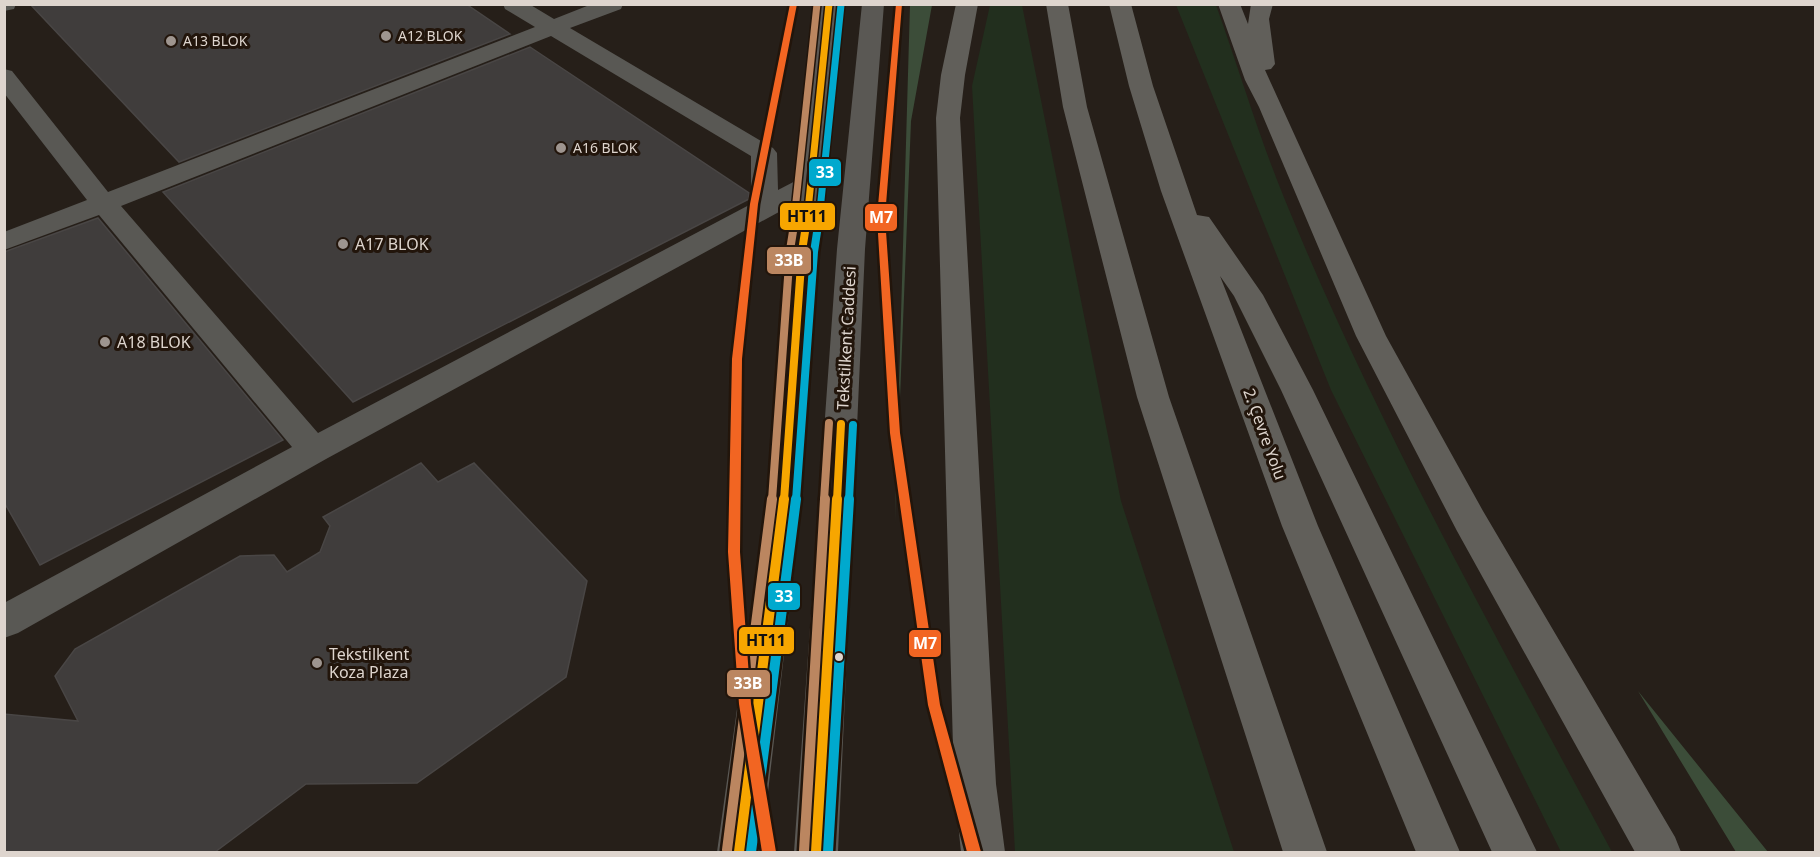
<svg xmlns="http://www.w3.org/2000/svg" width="1820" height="857" font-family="'Noto Sans',sans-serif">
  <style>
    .green { fill: #222f1e }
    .forest { fill: #3c4d39 }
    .building { fill: #403d3c; stroke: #494645; stroke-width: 1.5 }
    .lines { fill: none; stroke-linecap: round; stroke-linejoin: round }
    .minor { fill: #595854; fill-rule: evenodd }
    .major { fill: #5a5854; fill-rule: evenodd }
    .highway { fill: #615f5a; fill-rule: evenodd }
    .bus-1-far2-casing { stroke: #22150b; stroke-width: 10 }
    .bus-1-far1-casing { stroke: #22150b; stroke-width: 13 }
    .bus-1-casing { stroke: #22150b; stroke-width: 15 }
    .bus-2-far2-casing { stroke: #22150b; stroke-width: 10 }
    .bus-2-far1-casing { stroke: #22150b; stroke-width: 13 }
    .bus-2-casing { stroke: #22150b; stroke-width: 15 }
    .bus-3-far2-casing { stroke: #22150b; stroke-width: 10 }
    .bus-3-far1-casing { stroke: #22150b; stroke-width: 13 }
    .bus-3-casing { stroke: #22150b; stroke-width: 15 }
    .bus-1-far2 { stroke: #f7a600; stroke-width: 7 }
    .bus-1-far1 { stroke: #f7a600; stroke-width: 8 }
    .bus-1 { stroke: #f7a600; stroke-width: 10 }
    .bus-2-far2 { stroke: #00a9ce; stroke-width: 7 }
    .bus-2-far1 { stroke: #00a9ce; stroke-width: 8 }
    .bus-2 { stroke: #00a9ce; stroke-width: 10 }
    .bus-3-far2 { stroke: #bb8660; stroke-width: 7 }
    .bus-3-far1 { stroke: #bb8660; stroke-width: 8 }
    .bus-3 { stroke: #bb8660; stroke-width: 10 }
    .metro-1-casing { stroke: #22150b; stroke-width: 5 }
    .metro-1 { fill: #f26522; fill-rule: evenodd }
    .poi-dot { fill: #9e958f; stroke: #22150b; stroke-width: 2 }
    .bus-dot { fill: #ded5ce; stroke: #22150b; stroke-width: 2 }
    .labels { text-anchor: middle; stroke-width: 6; stroke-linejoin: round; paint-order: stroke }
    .far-poi-label { font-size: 14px; fill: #ded5ce; stroke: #22150b; text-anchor: start }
    .poi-label { font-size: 16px; fill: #ded5ce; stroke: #22150b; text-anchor: start }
    .street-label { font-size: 16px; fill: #ded5ce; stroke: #22150b }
    .line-badge { stroke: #22150b; stroke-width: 2 }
    .badge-label { font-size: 16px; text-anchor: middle; font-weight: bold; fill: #fff }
    .pale-badge-label { font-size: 16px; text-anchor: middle; font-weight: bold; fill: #111 }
  </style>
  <rect width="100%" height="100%" fill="#261f19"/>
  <!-- green -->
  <path class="green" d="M990,5H1022L1121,501L1234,852H1015L972,86Z
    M1176,5H1216C1239,69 1259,137 1285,200C1377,425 1497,638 1612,852H1561L1331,390Z"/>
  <!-- forest -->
  <path class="forest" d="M910,5H932L911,121L895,523Z
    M1638,691L1768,852H1736Z"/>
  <!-- building -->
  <path class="building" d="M30,4H466L510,34L179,162Z
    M530,47L749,193V199L353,402L163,192Z
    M98,218L283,440L40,565L4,502V252Z
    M421,463L438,482L474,463L587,581L566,677L417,783L306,784L215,852H4V714L78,721L55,676L75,649L240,556L274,555L287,572L320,552L330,526L323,517Z"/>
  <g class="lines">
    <!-- minor -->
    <path class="minor" d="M4,4H16L14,9L4,11Z
      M503,4H529L554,19L592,4H623L621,9L570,28L773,148L777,153L778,190L803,177L812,175L821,177L825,183L821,189L326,459L18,633L4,638V603L292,447L99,215L4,250V232L87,200L4,93V69L12,71L108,192L535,27L505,9ZM551,36L751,156V204L318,433L121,206Z"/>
    <!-- major -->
    <path class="major" d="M818,4H840L825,183L816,251L801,509L761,852H717L765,509L788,251L799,183Z
      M862,4H884L865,249L838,852H794L837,249Z"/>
    <!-- highway -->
    <path class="highway" d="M956,4H978L965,75L960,118L996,784L1005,852H961L954,784L936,118L941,75Z
      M1046,4H1068L1087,107L1169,397L1327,852H1283L1137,397L1063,107Z
      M1109,4H1131L1153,86L1197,215L1209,217L1263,295L1313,390L1537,852H1492L1281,390L1234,296L1220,276L1318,526L1460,852H1416L1282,526L1161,191L1129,86Z
      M1218,4H1240L1248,24L1251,4H1273L1269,19L1275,64L1271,69L1265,70L1386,336L1483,511L1675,837L1681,852H1635L1457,531L1356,336L1259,107L1245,80Z"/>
    <defs>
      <path id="bus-1-far2" d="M807,220L829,4"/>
      <path id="bus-1-far1" d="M784,500L802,251L807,219
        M837,500L841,424"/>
      <path id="bus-1" d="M739,852L784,499
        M816,852L837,499"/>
      <path id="bus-2-far2" d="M819,220L841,5"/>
      <path id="bus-2-far1" d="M796,500L814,252L819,219
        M849,500L853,425"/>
      <path id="bus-2" d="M751,852L796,499
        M828,852L849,499"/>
      <path id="bus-3-far2" d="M794,220L817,4"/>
      <path id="bus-3-far1" d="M772,500L790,250L795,219
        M824,500L829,423"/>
      <path id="bus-3" d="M727,850L772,499
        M804,851L825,499"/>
    </defs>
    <!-- bus-1-far2 casing -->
    <use href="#bus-1-far2" class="bus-1-far2-casing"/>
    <!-- bus-1-far1 casing -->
    <use href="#bus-1-far1" class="bus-1-far1-casing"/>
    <!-- bus-1 casing -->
    <use href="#bus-1" class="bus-1-casing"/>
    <!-- bus-2-far2 casing -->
    <use href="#bus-2-far2" class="bus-2-far2-casing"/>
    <!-- bus-2-far1 casing -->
    <use href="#bus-2-far1" class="bus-2-far1-casing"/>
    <!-- bus-2 casing -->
    <use href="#bus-2" class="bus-2-casing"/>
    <!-- bus-3-far2 casing -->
    <use href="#bus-3-far2" class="bus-3-far2-casing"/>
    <!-- bus-3-far1 casing -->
    <use href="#bus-3-far1" class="bus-3-far1-casing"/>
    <!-- bus-3 casing -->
    <use href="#bus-3" class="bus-3-casing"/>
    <!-- bus-1-far2 -->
    <use href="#bus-1-far2" class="bus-1-far2"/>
    <!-- bus-1-far1 -->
    <use href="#bus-1-far1" class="bus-1-far1"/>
    <!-- bus-1 -->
    <use href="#bus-1" class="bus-1"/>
    <!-- bus-2-far2 -->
    <use href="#bus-2-far2" class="bus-2-far2"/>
    <!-- bus-2-far1 -->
    <use href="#bus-2-far1" class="bus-2-far1"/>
    <!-- bus-2 -->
    <use href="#bus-2" class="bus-2"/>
    <!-- bus-3-far2 -->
    <use href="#bus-3-far2" class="bus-3-far2"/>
    <!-- bus-3-far1 -->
    <use href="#bus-3-far1" class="bus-3-far1"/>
    <!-- bus-3 -->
    <use href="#bus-3" class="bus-3"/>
    <defs>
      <path id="metro-1" d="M790,4H797L758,204L742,359L740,552L751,704L776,852H762L739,704L728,552L732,359L750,204Z
        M896,4H902L885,217L900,433L940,705L981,852H967L928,705L890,433L877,217Z"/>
    </defs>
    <!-- metro-1 casing -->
    <use href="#metro-1" class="metro-1-casing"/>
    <!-- metro-1 -->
    <use href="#metro-1" class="metro-1"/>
  </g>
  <!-- markers -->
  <g class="poi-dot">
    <circle cx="386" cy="36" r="6"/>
    <circle cx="171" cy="41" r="6"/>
    <circle cx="561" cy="148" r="6"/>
    <circle cx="343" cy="244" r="6"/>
    <circle cx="105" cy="342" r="6"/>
    <circle cx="317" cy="663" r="6"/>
  </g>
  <circle class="bus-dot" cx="839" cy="657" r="5"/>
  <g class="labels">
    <!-- far-poi labels -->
    <g class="far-poi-label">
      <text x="398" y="41">A12 BLOK</text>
      <text x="183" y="46">A13 BLOK</text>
      <text x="573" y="153">A16 BLOK</text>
    </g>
    <!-- poi labels -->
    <g class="poi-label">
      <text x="355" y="250">A17 BLOK</text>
      <text x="117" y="348">A18 BLOK</text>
      <text x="329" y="660">Tekstilkent<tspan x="329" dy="18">Koza Plaza</tspan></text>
    </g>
    <!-- street labels -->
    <g class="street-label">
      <text transform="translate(846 338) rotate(-87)" y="6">Tekstilkent Caddesi</text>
      <text transform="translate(1265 434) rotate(70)" y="6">2. Çevre Yolu</text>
    </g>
  </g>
  <g class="line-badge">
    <rect x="808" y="158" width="34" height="29" rx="6" fill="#00a9ce"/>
    <rect x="779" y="202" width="57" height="29" rx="6" fill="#f7a600"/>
    <rect x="864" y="203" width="34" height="29" rx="6" fill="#f26522"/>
    <rect x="766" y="246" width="46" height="29" rx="6" fill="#bb8660"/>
    <rect x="767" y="582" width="34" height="29" rx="6" fill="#00a9ce"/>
    <rect x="738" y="626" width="57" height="29" rx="6" fill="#f7a600"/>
    <rect x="908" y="629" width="34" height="29" rx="6" fill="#f26522"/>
    <rect x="726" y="669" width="45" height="29" rx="6" fill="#bb8660"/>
  </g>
  <g class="badge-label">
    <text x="825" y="178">33</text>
    <text x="881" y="223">M7</text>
    <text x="789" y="266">33B</text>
    <text x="784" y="602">33</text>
    <text x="925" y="649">M7</text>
    <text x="748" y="689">33B</text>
  </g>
  <g class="pale-badge-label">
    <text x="807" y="222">HT11</text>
    <text x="766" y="646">HT11</text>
  </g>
  <!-- border -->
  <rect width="1820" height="857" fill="none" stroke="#ded5ce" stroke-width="12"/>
</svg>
